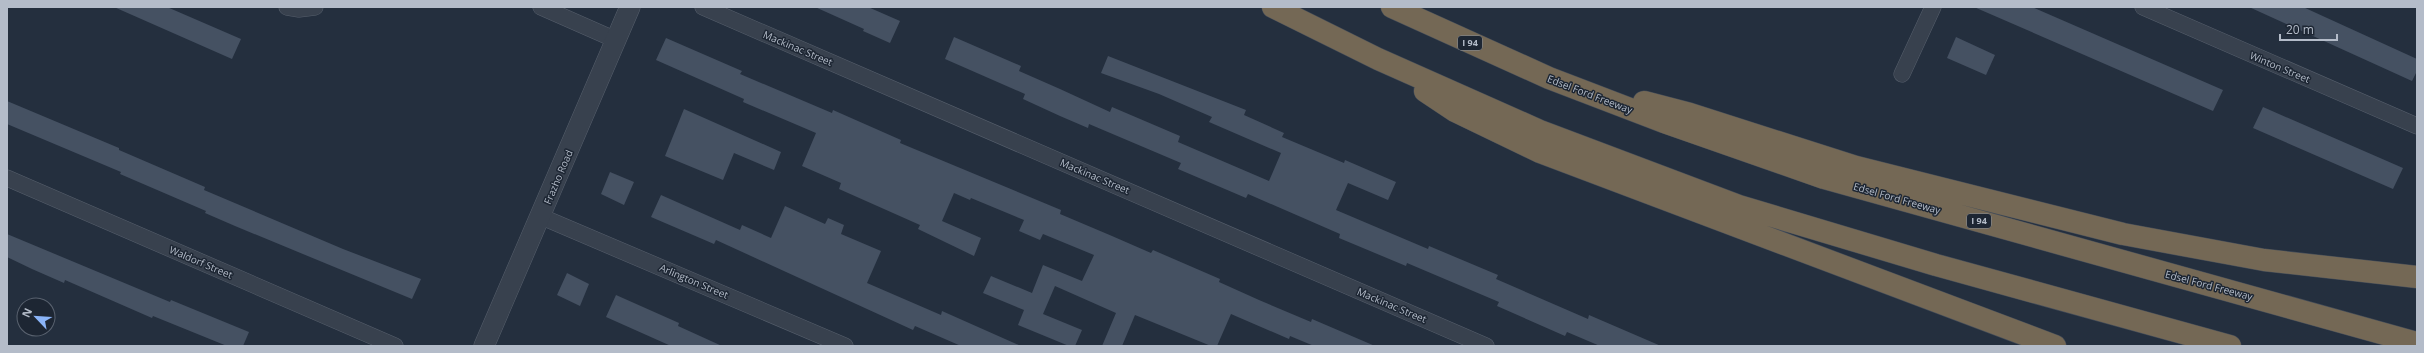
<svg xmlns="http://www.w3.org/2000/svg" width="2424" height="353" font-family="'Open Sans',sans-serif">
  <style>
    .building { fill: #455162 }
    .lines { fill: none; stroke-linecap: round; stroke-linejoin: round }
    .minor-casing { stroke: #565f6c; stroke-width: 17 }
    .tertiary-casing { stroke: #565f6c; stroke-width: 21 }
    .motorway-casing { stroke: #434c59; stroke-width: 23 }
    .minor { stroke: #38414e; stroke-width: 16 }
    .tertiary { stroke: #38414e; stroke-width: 20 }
    .motorway { stroke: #746855; stroke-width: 22 }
    .labels { text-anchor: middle; stroke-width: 3; stroke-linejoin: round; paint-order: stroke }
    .shield { fill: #1d2633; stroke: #878f9c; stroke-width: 1 }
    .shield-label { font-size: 9px; font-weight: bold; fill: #b4bcc9 }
    .street-label { font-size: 10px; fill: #b4bcc9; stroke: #1d2633 }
  </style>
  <rect width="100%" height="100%" fill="#242f3e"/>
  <!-- building -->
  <path class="building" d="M114,7H167L241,39L232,59Z
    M815,7H868L900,21L890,43L863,31L864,29Z
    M1974,7H2032L2223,90L2213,111Z
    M2249,7H2303L2417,59V71L2412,81Z
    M954,37L1021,66L1019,71L1060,89L1110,112L1112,107L1180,136L1178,142L1269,181L1281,153L1209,122L1212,117L1159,94L1101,73L1108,56L1246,110L1244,115L1284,133L1282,137L1344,163L1345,160L1396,182L1388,200L1348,183L1336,210L1428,249L1429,246L1498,275L1496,279L1588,319L1589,315L1661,346H1600L1567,332L1565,336L1497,306L1499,302L1407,263L1406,266L1339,238L1340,234L1248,194L1246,198L1178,169L1181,163L1089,124L1088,128L1060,116L1023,99L1025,94L945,59Z
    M1956,37L1995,55L1986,75L1947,58Z
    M666,38L742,71L740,74L832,113L833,110L901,140L900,143L1061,210L1060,214L1112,236L1151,253L1153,250L1220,279L1219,282L1259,300L1311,322L1312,319L1375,346H1314L1290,336L1289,339L1231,314L1217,346H1211L1135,315L1122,346H1102L1116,313L1055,286L1043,314L1082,330L1075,346H1069L1018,325L1024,310L983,293L991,276L1032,293L1043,265L1082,281L1094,255L1043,234L1040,240L1019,231L1024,220L971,198L970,200L954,193L942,221L981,238L974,256L918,229L920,225L839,189L841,183L802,166L816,133L743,102L744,99L656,60Z
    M7,101L119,148V150L205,187L204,190L343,249L421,279L412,299L235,226L205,213L206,211L120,174L121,172L7,124Z
    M2263,107L2403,168L2393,189L2253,128Z
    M684,109L781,152L774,170L734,153L723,180L665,156Z
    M610,172L634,182L624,205L601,194Z
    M661,195L740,230L742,225L771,238L785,206L825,224L828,218L844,225L841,234L881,251L867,283L941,315L942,311L1021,346H961L915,326L913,330L716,240L714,244L651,217Z
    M7,234L170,302L171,300L249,332L243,346H227L153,316L152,318L65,280L64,283L32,269L7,257Z
    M567,273L589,284L580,306L557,295Z
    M616,295L679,323L678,326L722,346H671L606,317Z"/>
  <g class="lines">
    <defs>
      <path id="minor" d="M287,7L299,9L315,7
        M541,7L616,40
        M703,7L1486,346
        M2143,7L2417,126
        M1902,74L1933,7
        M7,178L395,346
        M542,217L845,346"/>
      <path id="tertiary" d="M484,346L630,7"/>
      <path id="motorway" d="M1273,7L1378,59L1540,131L1739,206L1936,265L2230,346
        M1392,7L1549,78L1664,122L1824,178L2417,343
        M1425,91L1455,111L1540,152L2055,346
        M1644,102L1690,114L1856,167L2123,234L2264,260L2417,277"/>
    </defs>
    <!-- minor casing -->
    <use href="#minor" class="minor-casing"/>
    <!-- tertiary casing -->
    <use href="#tertiary" class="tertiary-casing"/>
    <!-- motorway casing -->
    <use href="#motorway" class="motorway-casing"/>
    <!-- minor -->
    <use href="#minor" class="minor"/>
    <!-- tertiary -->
    <use href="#tertiary" class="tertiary"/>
    <!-- motorway -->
    <use href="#motorway" class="motorway"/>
  </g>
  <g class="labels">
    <!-- shield labels -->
    <g class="shield">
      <rect x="1458" y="36" width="24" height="14" rx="3"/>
      <rect x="1967" y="214" width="24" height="14" rx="3"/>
    </g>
    <g class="shield-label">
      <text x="1470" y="46">I 94</text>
      <text x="1979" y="224">I 94</text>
    </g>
    <!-- street labels -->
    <g class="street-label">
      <text transform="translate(798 48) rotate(23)" y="4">Mackinac Street</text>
      <text transform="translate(2280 67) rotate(23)" y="4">Winton Street</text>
      <text transform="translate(1590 94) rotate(21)" y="4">Edsel Ford Freeway</text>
      <text transform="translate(1095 176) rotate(23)" y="4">Mackinac Street</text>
      <text transform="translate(558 177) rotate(-67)" y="4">Frazho Road</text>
      <text transform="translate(1897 198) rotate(16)" y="4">Edsel Ford Freeway</text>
      <text transform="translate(201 262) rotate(23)" y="4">Waldorf Street</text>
      <text transform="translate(694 281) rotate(23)" y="4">Arlington Street</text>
      <text transform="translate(2209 285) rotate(15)" y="4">Edsel Ford Freeway</text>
      <text transform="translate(1392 305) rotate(23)" y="4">Mackinac Street</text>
    </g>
  </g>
  <!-- border -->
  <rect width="2424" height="353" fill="none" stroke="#b4bcc9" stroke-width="16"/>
  <!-- north arrow -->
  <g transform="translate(36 317) rotate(295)"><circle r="19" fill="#1d2633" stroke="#59626f"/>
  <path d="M0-3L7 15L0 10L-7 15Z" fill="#8ab4f8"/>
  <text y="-6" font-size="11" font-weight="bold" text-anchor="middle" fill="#b4bcc9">N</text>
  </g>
  <!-- scale -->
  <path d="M2280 34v6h57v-6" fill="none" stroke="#b4bcc9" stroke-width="2"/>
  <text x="2286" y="34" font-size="12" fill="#b4bcc9" stroke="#1d2633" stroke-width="3" paint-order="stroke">20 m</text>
</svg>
